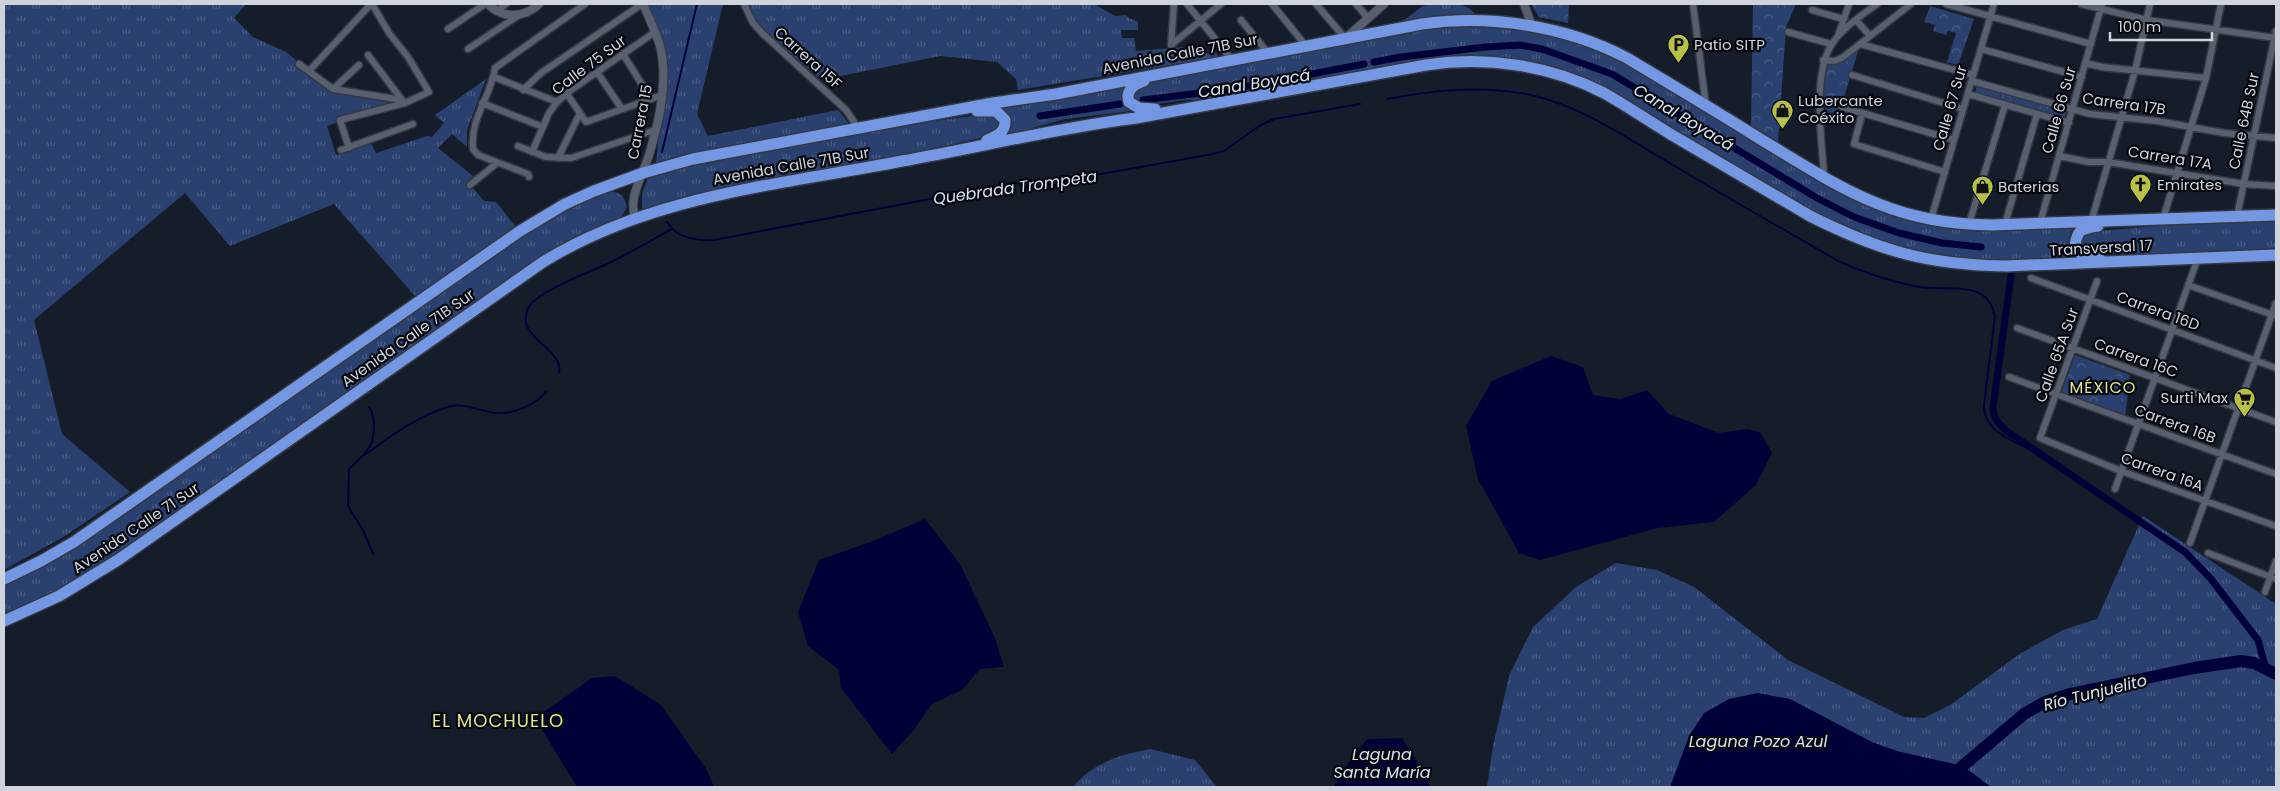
<svg xmlns="http://www.w3.org/2000/svg" width="2280" height="791" font-family="Poppins,sans-serif">
  <style>
    .grass { fill: url(#grass-tufts) }
    .park { fill: url(#park-crowns) }
    .pitch { fill: #2a4170 }
    .water { fill: #000237 }
    .lines { fill: none; stroke-linecap: round; stroke-linejoin: round }
    .stream { stroke: #000237; stroke-width: 2 }
    .canal { stroke: #000237; stroke-width: 7 }
    .river { stroke: #000237; stroke-width: 12 }
    .minor-casing { stroke: #343842; stroke-width: 9 }
    .tertiary-casing { stroke: #343842; stroke-width: 10 }
    .trunk-casing { stroke: #343842; stroke-width: 14 }
    .minor { stroke: #586070; stroke-width: 6 }
    .tertiary { stroke: #586070; stroke-width: 8 }
    .trunk { stroke: #7397e2; stroke-width: 11 }
    .labels { text-anchor: middle; stroke-width: 4.5; stroke-linejoin: round; paint-order: stroke }
    .poi-label { font-size: 15px; fill: #ced3dc; stroke: #05070d; text-anchor: start }
    .street-label { font-size: 15px; fill: #ced3dc; stroke: #05070d }
    .water-label { font-size: 16px; font-style: italic; fill: #d8e2f4; stroke: #05070d }
    .neighbourhood-label { font-size: 16px; letter-spacing: 1px; fill: #dde698; stroke: #05070d }
    .quarter-label { font-size: 18px; letter-spacing: 1px; fill: #dde698; stroke: #05070d }
  </style>
  <defs>
    <pattern id="grass-tufts" width="24" height="20" patternUnits="userSpaceOnUse" patternTransform="scale(1.25)"><rect width="24" height="20" fill="#2a4170"/><path d="M3 7l-1-3M5 7V3M7 7l1-3M15 17l-1-3M17 17v-4M19 17l1-3" fill="none" stroke="#485c84"/></pattern>
    <pattern id="park-crowns" width="20" height="18" patternUnits="userSpaceOnUse" patternTransform="scale(1.25)"><rect width="20" height="18" fill="#2a4170"/><path d="M2 6a3 3 0 1 1 6 0M12 15a3 3 0 1 1 6 0" fill="none" stroke="#485c84"/></pattern>
  </defs>
  <rect width="100%" height="100%" fill="#161d2a"/>
  <!-- grass -->
  <path class="grass" d="M4,4H246L234,18L253,37L286,52L334,91L396,99L395,103L327,126L336,155L371,143L376,153L427,136L432,137L444,123L435,115L486,79L467,130V147L452,134L438,148L473,176L468,182L484,201L496,202L516,227L415,296L334,204L230,246L185,193L34,320L62,434L130,492L65,536L4,570Z
    M648,4H723L697,114L708,136L838,110L849,124L656,163L659,133L666,101V57L660,34Z
    M745,4H1094L1115,16L1126,15L1129,18L1138,22V30H1121L1122,38H1134L1136,51L1184,47L1192,57L1216,51L1218,57L1018,90L1016,79L997,62L940,56L821,80L761,28Z
    M1431,4C1448,4 1464,0 1476,15L1437,17L1400,23L1423,6Z
    M1478,26C1524,29 1567,38 1611,55L1832,189C1866,205 1902,221 1940,226C1983,232 2029,228 2073,228C2066,241 2068,250 2078,260L2016,262L1946,259L1878,242L1824,218L1597,86L1473,58L1211,100H1184L1143,106L1133,101V89C1149,81 1169,80 1187,74L1421,30Z
    M1126,85C1123,94 1124,104 1131,111L1065,119L1007,135L1010,117L999,106Z
    M987,114L998,117L1001,126L989,136L889,158L701,193L644,210L642,208V193L649,176L671,170L902,125Z
    M607,192C619,191 624,195 627,207L621,217L578,237L514,275L382,370L95,570L38,603L4,617V584L517,238L576,205Z
    M2276,220V250L2140,257L2089,252C2081,247 2079,242 2085,233L2098,231L2204,222Z
    M2143,516L2276,604V787H1487L1493,746L1509,676L1533,627L1576,587L1616,563L1657,570L1694,587L1788,660L1904,717L1924,718L1950,705L2021,653L2063,630L2097,619Z
    M1150,749L1195,760L1217,787H1073C1094,762 1120,755 1150,749Z"/>
  <!-- park -->
  <path class="park" d="M1531,4H1569L1568,23L1539,17Z
    M1753,4H1796L1786,27L1778,142L1751,126Z
    M1930,6L1974,19L1958,65L1947,62L1956,33L1948,31L1946,35L1933,31L1935,25L1924,22Z
    M1859,48L1841,107L1826,117L1823,89L1827,64L1843,61Z
    M1977,86L2066,112L2064,119L1975,93Z
    M2075,355L2130,375L2125,417L2061,394Z"/>
  <!-- pitch -->
  <path class="pitch" d="M2086,366L2101,371L2091,397L2076,391Z
    M2114,375L2127,380L2118,406L2105,401Z"/>
  <!-- water -->
  <path class="water" d="M1551,356L1583,367L1593,395L1620,399L1647,390L1669,414L1719,433L1747,429L1760,432L1772,453L1756,485L1714,522L1658,528L1540,560L1519,553L1478,479L1466,426L1492,381Z
    M925,519L960,564L995,638L1004,667L980,669L962,690L932,704L913,731L892,754L841,688L839,670L808,646L798,612L819,560L873,541Z
    M615,676L661,705L707,770L714,787H577L535,718L592,678Z
    M1758,693L1790,699L1872,742L1897,751L1963,766L1991,787H1670L1689,736L1704,713L1729,699Z
    M1402,738L1426,775L1430,787H1334L1342,771L1367,739Z"/>
  <g class="lines">
    <!-- stream -->
    <path class="stream" d="M1387,99C1435,90 1483,85 1531,95C1584,107 1628,139 1673,165C1728,198 1783,229 1838,261C1865,273 1891,282 1920,287C1937,290 1966,285 1981,294C1990,299 1993,307 1995,316L1984,405C1983,435 2023,445 2045,456
      M662,152L697,4
      M667,222C677,238 697,241 714,240L993,187L1021,182L1067,180L1208,155L1224,151L1259,126L1274,119L1360,104
      M559,372C563,353 531,342 526,323C525,318 526,310 530,305C543,289 591,272 611,262C632,252 652,240 672,229
      M369,407C373,412 374,419 374,426C374,450 364,453 349,469L348,506L364,532L373,554
      M365,455C388,438 419,415 448,407C465,402 481,412 497,413C514,414 535,405 546,392"/>
    <!-- canal -->
    <path class="canal" d="M1374,62L1401,57L1485,47L1520,45L1542,49L1612,74L1817,198L1854,217L1899,233L1942,243L1981,247
      M1143,100L1233,89L1364,64
      M1040,116L1120,104
      M2011,276L1993,407C1993,418 1998,422 2005,430L2185,552L2211,579L2258,640L2266,669"/>
    <!-- river -->
    <path class="river" d="M1938,787L2024,714L2045,702L2070,694L2194,668L2241,661L2254,663L2276,674"/>
    <defs>
      <path id="minor" d="M744,4L753,23L762,33L846,110L858,128
        M1187,4L1232,60
        M1272,4L1306,46
        M1316,4L1345,38
        M1356,4L1368,18
        M1693,4L1706,106
        M1946,4L2091,44
        M2081,4L2147,20L2276,38
        M1812,10L1843,19
        M497,11L506,4
        M1241,20L1268,53
        M1856,20L1870,36
        M448,29L485,4
        M1788,32L1831,44
        M1838,36L1849,4
        M1860,44L1973,75
        M1171,45L1221,4
        M1171,45L1174,4
        M468,49L519,15
        M1981,49L2082,77
        M623,54L651,99
        M368,55L402,100
        M1823,60L1834,61L1842,58L1911,4
        M2085,63L2102,67L2206,78
        M299,64L333,89L402,100
        M309,71L371,4
        M597,72L622,109
        M1852,75L1963,109
        M494,77L557,102
        M1972,81L2090,114L2157,121L2224,133L2276,138
        M333,89L359,65
        M523,90L541,73L642,4
        M567,94L586,122L662,95
        M1968,94L2069,123
        M482,103L543,127
        M1842,107L1954,140
        M1862,114L1854,144L1945,172
        M518,146L546,157L571,158L655,130
        M349,148L340,120L405,103L429,92L408,57L389,33L372,4
        M341,150L413,124
        M532,152L549,113L557,102L571,90L655,32
        M2059,156L2089,162H2108L2244,184L2276,186
        M558,158L580,113
        M529,177L528,174L478,155L473,149C470,117 491,97 495,68L585,4
        M1824,177C1822,140 1811,71 1834,41C1845,26 1862,15 1877,4
        M470,185L497,163
        M2237,216L2276,31
        M1931,219L1994,4
        M2163,219L2206,78L2221,4
        M2091,222L2135,71L2150,4
        M2040,223L2102,4
        M1969,224L2005,105
        M2005,224L2037,114
        M2031,278L2276,368
        M2097,281L2040,438L2121,471L2276,526
        M2188,285L2276,316
        M2017,328L2276,422
        M2009,377L2276,474
        M2115,489L2198,258
        M2190,543L2276,303
        M2208,553L2276,579
        M2265,592L2276,561"/>
      <path id="tertiary" d="M488,4C502,19 525,18 539,4
        M1524,4L1532,26
        M1347,37L1384,4
        M635,217C628,197 643,175 649,155C659,122 669,80 660,46C656,32 649,18 643,4"/>
      <path id="trunk" d="M1144,81C1134,84 1125,91 1129,102L1139,108L1155,109
        M977,111H996L1005,120C1006,132 997,136 987,140
        M2098,226C2093,227 2087,228 2082,230C2079,232 2077,236 2076,240C2072,255 2090,258 2100,259
        M4,579L41,561L74,542L520,231L565,204L594,191L643,173L693,159L993,103L1056,94L1422,24C1490,14 1566,26 1627,58C1670,84 1714,110 1757,137C1838,186 1892,225 1992,225L2276,215
        M4,621L59,596L118,560L543,262C651,195 780,185 902,161C980,147 1057,128 1136,118L1426,65C1486,56 1550,65 1604,93C1627,106 1649,121 1672,135C1718,162 1764,189 1810,216C1880,251 1928,265 2006,266L2276,255"/>
    </defs>
    <!-- minor casing -->
    <use href="#minor" class="minor-casing"/>
    <!-- tertiary casing -->
    <use href="#tertiary" class="tertiary-casing"/>
    <!-- trunk casing -->
    <use href="#trunk" class="trunk-casing"/>
    <!-- minor -->
    <use href="#minor" class="minor"/>
    <!-- tertiary -->
    <use href="#tertiary" class="tertiary"/>
    <!-- trunk -->
    <use href="#trunk" class="trunk"/>
  </g>
  <!-- icons -->
  <defs>
    <symbol id="parking-pin" viewBox="-11 -11 22 30"><path d="M0 17L-7.5 6A9.5 9.5 0 1 1 7.5 6Z" fill="#b8c147" stroke="#05070d"/><path d="M-3.5-5.5H1a3.5 3.5 0 0 1 0 7H-1V5.5H-3.5ZM-1-3.4V-.6H.8a1.4 1.4 0 0 0 0-2.8Z" fill="#111"/></symbol>
    <symbol id="shop-pin" viewBox="-11 -11 22 30"><path d="M0 17L-7.5 6A9.5 9.5 0 1 1 7.5 6Z" fill="#b8c147" stroke="#05070d"/><path d="M-5-2.5h2.3a2.7 3.5 0 0 1 5.4 0H5L5.5 6h-11ZM-1.5-2.5h3a1.5 2.3 0 0 0-3 0Z" fill="#111"/></symbol>
    <symbol id="church-pin" viewBox="-11 -11 22 30"><path d="M0 17L-7.5 6A9.5 9.5 0 1 1 7.5 6Z" fill="#b8c147" stroke="#05070d"/><path d="M-1.2-6h2.4v3.5h3.3v2.4h-3.3V6h-2.4V-.1h-3.3v-2.4h3.3Z" fill="#111"/></symbol>
    <symbol id="supermarket-pin" viewBox="-11 -11 22 30"><path d="M0 17L-7.5 6A9.5 9.5 0 1 1 7.5 6Z" fill="#b8c147" stroke="#05070d"/><path d="M-6-5.5h2.5l.6 2H6L4.5 2H-2.5L-4.4-4H-6ZM-1.5 3.2a1.3 1.3 0 1 0 .1 0ZM3 3.2a1.3 1.3 0 1 0 .1 0Z" fill="#111"/></symbol>
  </defs>
  <g fill-rule="evenodd">
    <use href="#parking-pin" x="1666" y="32" width="25" height="34"/>
    <use href="#shop-pin" x="1770" y="98" width="25" height="34"/>
    <use href="#church-pin" x="2128" y="172" width="25" height="34"/>
    <use href="#shop-pin" x="1970" y="174" width="25" height="34"/>
    <use href="#supermarket-pin" x="2232" y="386" width="25" height="34"/>
  </g>
  <g class="labels">
    <!-- poi labels -->
    <g class="poi-label">
      <text x="1694" y="50">Patio SITP</text>
      <text x="1798" y="106">Lubercante<tspan x="1798" dy="17">Coéxito</tspan></text>
      <text x="2157" y="190">Emirates</text>
      <text x="1998" y="192">Baterias</text>
      <text x="2228" y="403" text-anchor="end">Surti Max</text>
    </g>
    <!-- street labels -->
    <g class="street-label">
      <text transform="translate(1180 54) rotate(-11)" y="5">Avenida Calle 71B Sur</text>
      <text transform="translate(808 58) rotate(42)" y="5">Carrera 15F</text>
      <text transform="translate(589 65) rotate(-37)" y="5">Calle 75 Sur</text>
      <text transform="translate(2124 104) rotate(8)" y="5">Carrera 17B</text>
      <text transform="translate(1950 108) rotate(-74)" y="5">Calle 67 Sur</text>
      <text transform="translate(2059 110) rotate(-74)" y="5">Calle 66 Sur</text>
      <text transform="translate(2244 121) rotate(-78)" y="5">Calle 64B Sur</text>
      <text transform="translate(640 122) rotate(-79)" y="5">Carrera 15</text>
      <text transform="translate(2170 158) rotate(9)" y="5">Carrera 17A</text>
      <text transform="translate(791 166) rotate(-10)" y="5">Avenida Calle 71B Sur</text>
      <text transform="translate(2101 248) rotate(-3)" y="5">Transversal 17</text>
      <text transform="translate(2158 311) rotate(20)" y="5">Carrera 16D</text>
      <text transform="translate(408 338) rotate(-35)" y="5">Avenida Calle 71B Sur</text>
      <text transform="translate(2057 355) rotate(-70)" y="5">Calle 65A Sur</text>
      <text transform="translate(2136 358) rotate(20)" y="5">Carrera 16C</text>
      <text transform="translate(2175 424) rotate(20)" y="5">Carrera 16B</text>
      <text transform="translate(2162 472) rotate(20)" y="5">Carrera 16A</text>
      <text transform="translate(136 528) rotate(-34)" y="5">Avenida Calle 71 Sur</text>
    </g>
    <!-- water labels -->
    <g class="water-label">
      <text transform="translate(1254 83) rotate(-9)" y="6">Canal Boyacá</text>
      <text transform="translate(1684 117) rotate(31)" y="6">Canal Boyacá</text>
      <text transform="translate(1015 187) rotate(-8)" y="6">Quebrada Trompeta</text>
      <text transform="translate(2095 692) rotate(-14)" y="6">Río Tunjuelito</text>
      <text x="1758" y="747">Laguna Pozo Azul</text>
      <text x="1382" y="760">Laguna<tspan x="1382" dy="18">Santa María</tspan></text>
    </g>
    <!-- neighbourhood labels -->
    <g class="neighbourhood-label">
      <text x="2103" y="393">MÉXICO</text>
    </g>
    <!-- quarter labels -->
    <g class="quarter-label">
      <text x="498" y="727">EL MOCHUELO</text>
    </g>
  </g>
  <!-- border -->
  <rect width="2280" height="791" fill="none" stroke="#ced3dc" stroke-width="10"/>
  <!-- scale -->
  <path d="M2110 32v8h102v-8" fill="none" stroke="#ced3dc" stroke-width="2.5"/>
  <text x="2118" y="32" font-size="15" fill="#ced3dc" stroke="#05070d" stroke-width="4" paint-order="stroke">100 m</text>
</svg>
